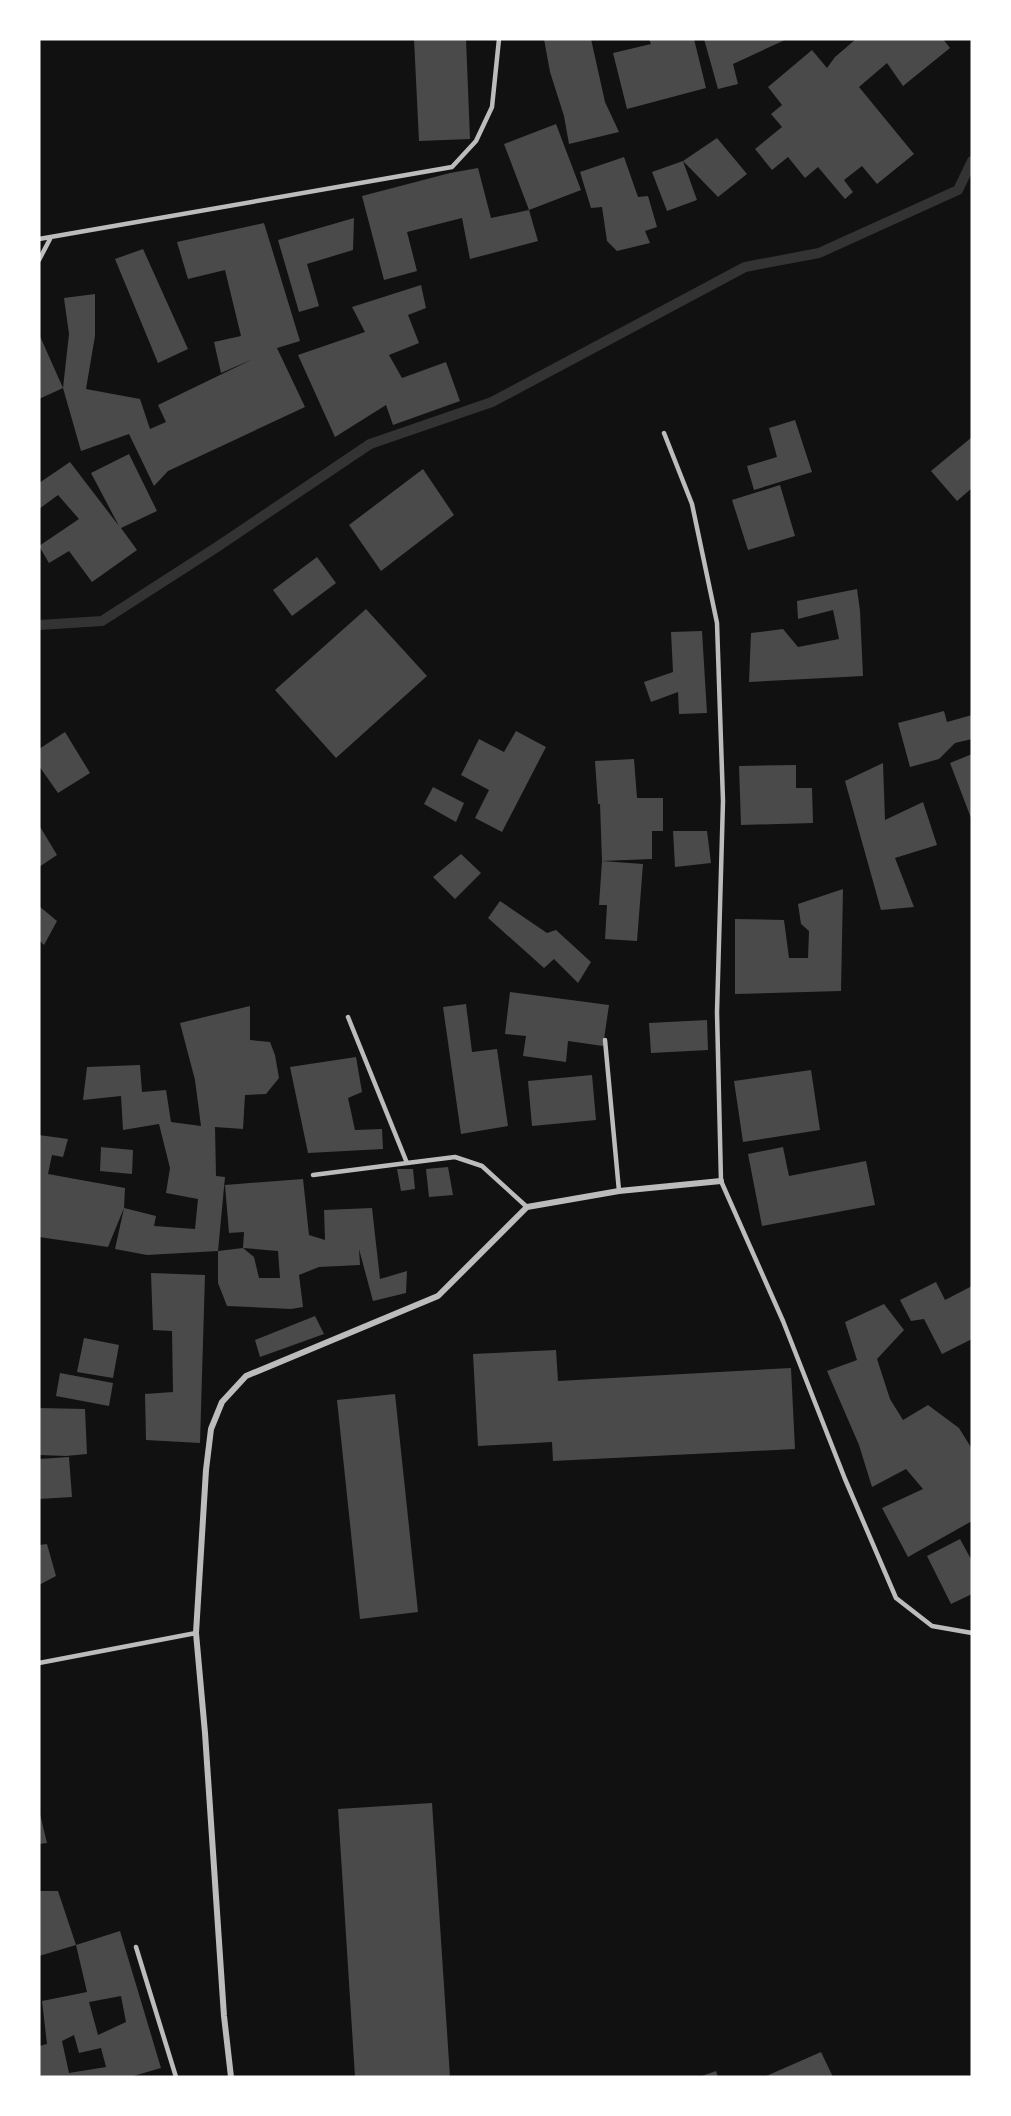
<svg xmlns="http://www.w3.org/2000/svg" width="1011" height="2116" font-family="Lato,sans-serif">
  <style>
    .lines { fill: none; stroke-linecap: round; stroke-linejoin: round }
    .stream { stroke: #333; stroke-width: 10 }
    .building { fill: #4a4a4a; fill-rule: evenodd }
    .service { stroke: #bcbcbc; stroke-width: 4.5 }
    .minor { stroke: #bcbcbc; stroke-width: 6 }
  </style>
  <rect width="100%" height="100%" fill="#111"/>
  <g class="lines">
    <!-- stream -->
    <path class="stream" d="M39,625L102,621L217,547L370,444L492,402L745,267L819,253L958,190L972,161"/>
  </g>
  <!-- building -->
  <path class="building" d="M414,39H466L470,139L419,141Z
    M544,39H591L605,102L619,132L569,144L564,116L550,72Z
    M649,39H694L706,88L627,109L613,53L651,44Z
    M704,39H787L733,64L738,84L718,89Z
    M856,39H943L950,48L903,86L887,63L859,87L914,154L877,184L862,166L844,180L853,192L845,199L818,167L805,178L788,157L772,170L755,149L782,127L771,114L782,105L768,87L812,50L827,68L835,57Z
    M556,124L581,190L529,210L504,144Z
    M717,138L747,174L718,197L683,161Z
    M624,157L638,197L648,196L657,227L645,231L650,243L617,251L607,241L602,207L591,208L580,172Z
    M683,161L697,200L667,211L652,172Z
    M478,168L491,218L529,210L538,241L470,259L462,218L407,232L417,271L384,280L362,196L450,173Z
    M354,218L353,250L307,264L319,306L299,312L278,240Z
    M264,223L300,341L277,348L305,407L168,471L154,486L129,434L81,451L63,388L69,334L64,298L95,294V336L86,389L140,399L150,429L166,422L158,405L253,359L221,373L214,342L241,336L225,270L188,279L177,242Z
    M143,249L188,349L158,363L115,259Z
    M421,285L426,308L408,315L419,343L389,355L402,378L446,362L460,401L393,425L386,405L335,437L298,355L365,332L352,307Z
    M39,334L63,388L39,399Z
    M795,420L812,472L754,490L747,466L777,457L769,428Z
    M972,437V488L957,501L931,471Z
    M129,454L157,511L121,528L137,550L92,582L69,551L49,563L39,546L79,519L58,495L39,509V483L70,462L119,526L91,473Z
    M423,469L454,515L381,571L349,525Z
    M780,485L795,536L748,550L732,500Z
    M317,557L336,583L292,616L273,590Z
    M857,589L860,611L863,676L749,682L751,633L783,629L798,647L839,639L833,610L798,619L797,601Z
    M366,609L427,676L336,758L275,690Z
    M702,631L707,713L679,714L678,692L651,702L644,682L673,672L671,632Z
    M944,711L947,722L972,715V739L955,743L939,759L910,767L898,723Z
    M516,731L546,747L502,832L475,818L489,790L461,775L479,739L504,752Z
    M65,732L90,773L58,793L39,766V749Z
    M972,754V818H971L950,763Z
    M634,759L637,798H663V831H652V859L602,861L643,864L637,941L605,939L607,905H599L602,861L600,804H598L595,761Z
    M883,763L885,820L923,802L937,845L895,858L914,907L881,910L845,781Z
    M796,765V788H812L813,823L741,825L739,766Z
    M433,787L464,803L456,822L424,804Z
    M39,825L57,855L39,867Z
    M673,831H707L711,863L675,867Z
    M461,854L481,873L455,899L433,877Z
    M843,889L841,991L735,994V919L784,920L789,958H808L809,931L801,924L798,904Z
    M500,901L547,933L556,930L591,962L578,983L554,959L544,968L488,918Z
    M39,906L57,921L44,945L39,940Z
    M510,992L609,1005L603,1046L568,1041L566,1062L523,1056L526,1036L505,1034Z
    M466,1004L472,1052L497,1049L508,1126L461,1134L443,1007Z
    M250,1006V1040L270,1042L275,1055L279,1078L266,1094L245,1095L243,1129L215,1127L216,1176L225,1177L218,1251L147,1255L115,1249L124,1208L108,1247L39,1237V1135L68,1139L63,1157L52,1155L48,1174L125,1188L124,1208L156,1216L154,1226L195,1229L198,1199L166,1193L170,1168L159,1124L123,1130L121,1096L83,1100L87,1067L140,1065L142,1092L166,1090L171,1122L201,1126L195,1080L180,1023Z
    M707,1020L708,1050L651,1053L649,1023Z
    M356,1057L362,1092L348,1098L355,1130L382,1129L383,1149L308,1153L290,1067Z
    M811,1070L820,1130L743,1142L734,1081Z
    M592,1075L596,1120L532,1126L528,1081Z
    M101,1147L133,1150L132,1174L100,1171Z
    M783,1147L789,1176L866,1161L875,1205L762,1226L748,1154Z
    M448,1167L453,1195L429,1197L426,1169Z
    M397,1169H413L415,1189L401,1191Z
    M303,1179L309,1235L325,1240L324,1210L372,1208L380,1279L407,1271L406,1293L373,1301L359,1249L360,1265L319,1267L299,1275L303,1307L291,1309L227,1306L218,1283V1251L243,1248L244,1232L229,1233L225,1185ZM243,1248L278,1251L280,1278H259L254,1257Z
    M151,1273L205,1275L200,1443L146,1440L145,1394L173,1392L172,1331L153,1330Z
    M936,1282L945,1300L972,1286V1339L942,1354L924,1319L911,1321L900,1300Z
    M884,1304L904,1330L877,1359L890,1399L903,1420L928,1405L959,1428L972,1449V1521L908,1557L882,1508L923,1489L906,1469L872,1487L859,1445L827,1371L857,1360L845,1322Z
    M315,1316L324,1334L260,1357L255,1340Z
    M84,1338L119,1345L113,1378L77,1372Z
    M556,1350L558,1381L791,1368L795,1449L553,1461L552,1442L478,1446L473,1354Z
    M60,1373L113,1383L109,1406L56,1396Z
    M395,1394L418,1612L360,1619L337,1400Z
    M39,1408L85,1409L87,1454L66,1456L39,1455Z
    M69,1457L72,1497L39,1499V1459Z
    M960,1539L972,1561V1594L951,1604L927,1556Z
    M47,1544L56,1576L39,1585V1545Z
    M432,1803L450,2077H355L338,1809Z
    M39,1810L47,1843L39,1844Z
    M39,1891H58L76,1945L39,1956Z
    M120,1931L161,2068L130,2077H39V2046L47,2044L42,2001L87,1992L76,1945ZM121,1996L126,2022L98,2035L89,2002ZM74,2035L79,2053L101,2048L106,2067L69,2073L62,2041Z
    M821,2052L833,2077H764Z
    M716,2071L718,2077H699Z"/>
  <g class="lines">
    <!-- service -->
    <path class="service" d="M39,239L452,167L476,141L492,107L499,39
      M39,260L50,239
      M664,433L692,504L717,623L723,801L717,1012L721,1181L783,1321L845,1479L896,1598L932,1626L972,1633
      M348,1017L407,1163L455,1157L482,1166L527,1207
      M605,1040L619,1191
      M313,1175L407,1163
      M39,1663L196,1633
      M136,1947L176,2077"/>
    <!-- minor -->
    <path class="minor" d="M231,2077L224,2016L205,1733L196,1633L206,1470L211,1429L222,1402L246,1376L438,1296L527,1207L619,1191L721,1181"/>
  </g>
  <!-- border -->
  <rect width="1011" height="2116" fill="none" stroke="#ffffff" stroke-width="81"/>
</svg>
